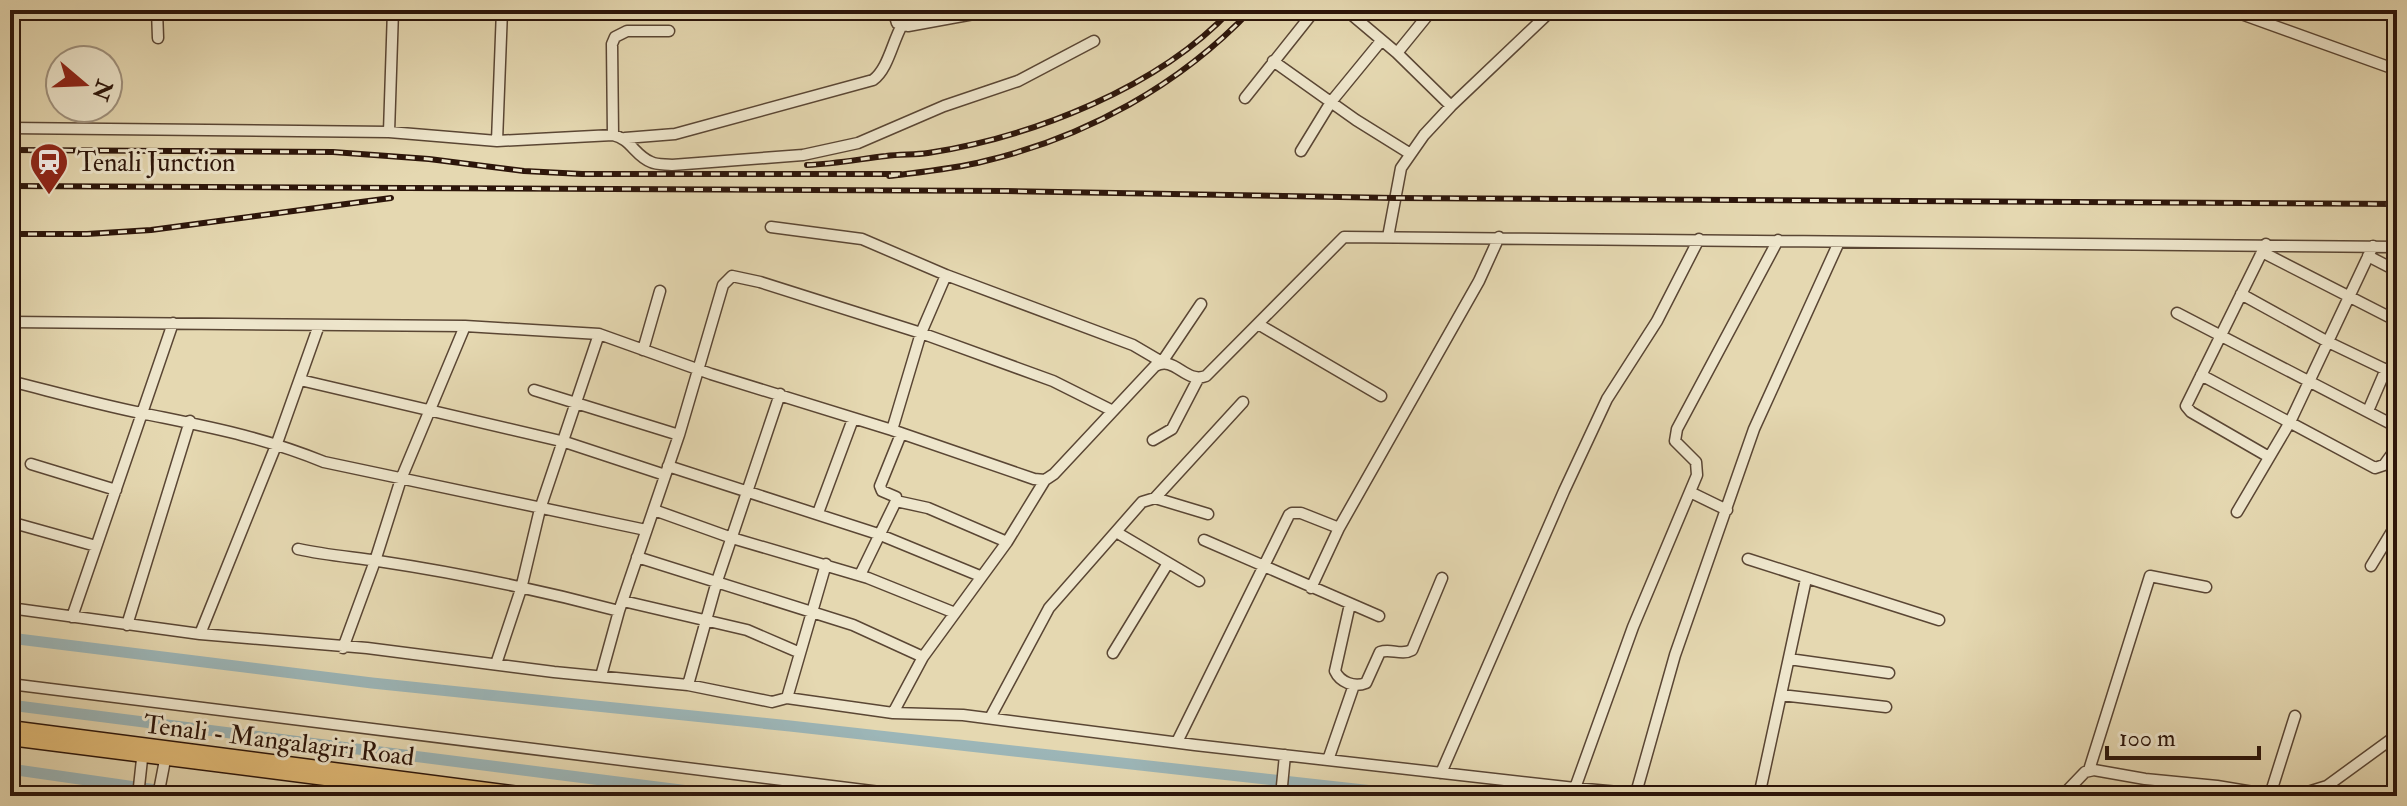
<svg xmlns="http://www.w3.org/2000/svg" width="2407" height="806" font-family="'IM FELL Double Pica',serif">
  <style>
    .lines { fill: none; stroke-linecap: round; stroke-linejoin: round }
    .canal { stroke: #9cb6b8; stroke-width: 11 }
    .minor-casing { stroke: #5a4634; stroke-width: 13 }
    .major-casing { stroke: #2c150a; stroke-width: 15 }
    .minor { stroke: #eee6cc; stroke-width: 10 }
    .major { stroke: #e2bc78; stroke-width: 12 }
    .rail-casing { stroke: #2c150a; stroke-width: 6 }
    .rail { stroke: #eee6cc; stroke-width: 3; stroke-dasharray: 9; stroke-linecap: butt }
    .labels { text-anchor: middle; stroke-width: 6; stroke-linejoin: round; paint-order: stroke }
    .poi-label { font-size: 26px; fill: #2c150a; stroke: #eee6cc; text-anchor: start }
    .street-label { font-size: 26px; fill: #2c150a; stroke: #eee6cc }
  </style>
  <rect width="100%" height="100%" fill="#e5d8b1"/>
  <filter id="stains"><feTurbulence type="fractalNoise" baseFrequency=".0025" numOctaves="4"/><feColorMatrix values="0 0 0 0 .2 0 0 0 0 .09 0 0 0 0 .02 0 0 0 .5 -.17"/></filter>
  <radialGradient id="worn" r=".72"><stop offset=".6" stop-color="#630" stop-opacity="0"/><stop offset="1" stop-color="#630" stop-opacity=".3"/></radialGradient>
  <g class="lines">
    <!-- canal -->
    <path class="canal" d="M10,638L372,683L790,726L1418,796
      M10,705L728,796
      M10,769L198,796"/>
    <defs>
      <path id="minor" d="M157,10L158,38
        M893,10L897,23L908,26L979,13L984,10
        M1346,10L1397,53
        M2230,10L2397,70
        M1273,61L1356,120L1409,153
        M1245,98L1315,10
        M1451,106L1552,10
        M10,128L389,132L497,141L613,135L612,44L615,37L627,31H669
        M389,132L393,10
        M613,135C631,139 635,156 651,162C657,165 665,164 672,165L803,155L858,143L944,106L1018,81L1094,41
        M625,138L675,134L873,80C888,69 892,43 902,25
        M497,141L502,10
        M1301,151L1331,102L1381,41
        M771,227L862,239L946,275L1133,345L1162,362L1201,304
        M1388,237L1401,168L1424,135L1451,106L1397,53L1432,10
        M2266,244L2186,406L2191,412L2269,457
        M2262,252L2397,321
        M2368,256L2397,271
        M2241,294L2328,342L2397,375
        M2177,313L2397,427
        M10,322L465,326L599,334L711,374L892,430L1034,479L1045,480L1054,474L1155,366C1175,355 1185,384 1206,376L1344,237L2397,247
        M1258,324L1381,396
        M643,350L660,291
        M2201,375L2375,468L2384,465L2397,447
        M300,380L565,442L665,475
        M10,381C54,392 97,404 141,413C208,427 260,436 324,462L646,530
        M534,390L679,435
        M2368,411L2386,369
        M892,430L921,333L946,275
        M1153,440L1172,429L1198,379
        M31,464L116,490
        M668,466L878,534L980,576
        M1690,492L1727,510
        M1155,498L1243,402
        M896,501L928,508L1007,542
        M654,510L732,538L868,578L955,613
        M2237,512L2290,422L2373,246
        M818,513L853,419
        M10,522L96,546
        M1116,532L1199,581
        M1204,540L1379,616
        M298,549C325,555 351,557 378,561C458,573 540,590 619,611
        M637,557L853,625L923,657
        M1748,559L1939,620
        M2371,566L2397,523
        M860,575L896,501V497L882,491L880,486L901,434
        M1311,588L1339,528L1479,281L1499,237
        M623,601L747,630L798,652
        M1350,604L1335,671C1340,682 1354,688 1366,683L1380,652C1391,648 1401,656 1412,650L1442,578
        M10,608L200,634L367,648L554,672L688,685L772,702L787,698L893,713L963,715L1195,745L1575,788L1662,796
        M72,617L173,323
        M127,625L190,421
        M200,634L277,443L319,325
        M343,648L375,561L401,479L465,326
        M1113,653L1168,563
        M1789,659L1889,673
        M496,664L521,589L540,509L599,334
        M601,676L619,611L679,435L723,285L732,276L760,282L921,333L1053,381L1113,411
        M10,684L912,796
        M688,685L717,581L780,394
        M1781,695L1886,707
        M787,698L826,564
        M893,713L923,657L1007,542L1045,480
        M990,718L1049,608L1142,502L1155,498L1208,514
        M1177,742L1289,515L1292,513H1301L1339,528
        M1328,760L1354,685
        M2089,770L2150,576L2206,587
        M1441,773L1564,491L1607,399L1657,321L1699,239
        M2327,786L2348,796
        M1575,788L1633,627L1697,475L1696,462L1675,441L1677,429L1778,240
        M1636,793L1675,655L1754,429L1839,242
        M2270,795L2295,716
        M138,796L143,750
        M158,796L166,755
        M1281,796L1285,755
        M1759,796L1806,579
        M1997,796H2021
        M2062,796L2085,772L2094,770L2145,779L2217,786L2277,796
        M2295,796L2327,786L2397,735"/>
      <path id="major" d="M10,727L542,796
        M10,739L458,796"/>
    </defs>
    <!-- minor casing -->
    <use href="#minor" class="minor-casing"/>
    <!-- major casing -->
    <use href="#major" class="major-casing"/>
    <!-- minor -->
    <use href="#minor" class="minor"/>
    <!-- major -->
    <use href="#major" class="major"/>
    <defs>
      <path id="rail" d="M10,150L333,152L429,159L524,171L582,174H900
        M807,165C834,164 860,159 886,156C900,154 914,155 928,153C1032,137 1158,88 1231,10
        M889,176C921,172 954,169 985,161C1086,137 1180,85 1251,10
        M10,186L1006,191L1395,198L2397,204
        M10,234H87L151,230L391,198"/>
    </defs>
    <!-- rail casing -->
    <use href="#rail" class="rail-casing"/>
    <!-- rail -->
    <use href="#rail" class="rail"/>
  </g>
  <!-- icons -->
  <defs>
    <symbol id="station-pin" viewBox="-11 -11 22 30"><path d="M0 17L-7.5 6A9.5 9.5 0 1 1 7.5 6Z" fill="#8f2418" stroke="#eee6cc"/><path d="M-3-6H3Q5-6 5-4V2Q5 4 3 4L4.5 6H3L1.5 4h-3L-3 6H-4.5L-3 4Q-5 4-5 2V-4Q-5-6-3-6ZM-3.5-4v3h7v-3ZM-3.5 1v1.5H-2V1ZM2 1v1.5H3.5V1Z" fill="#fff"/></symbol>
  </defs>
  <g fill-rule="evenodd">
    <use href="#station-pin" x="27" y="140" width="44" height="60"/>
  </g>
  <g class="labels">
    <!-- poi labels -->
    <g class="poi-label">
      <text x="77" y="171">Tenali Junction</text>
    </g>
    <!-- street labels -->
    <g class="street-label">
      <text transform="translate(279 740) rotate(7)" y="9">Tenali - Mangalagiri Road</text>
    </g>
  </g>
  <!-- margin -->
  <rect width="2407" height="806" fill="none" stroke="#e5d8b1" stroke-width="40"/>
  <rect x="12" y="12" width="2383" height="782" fill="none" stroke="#2c150a" stroke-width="4"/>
  <rect x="20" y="20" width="2367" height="766" fill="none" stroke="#2c150a" stroke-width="2"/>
  <!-- north arrow -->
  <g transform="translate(84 84) rotate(109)"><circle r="38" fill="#eee6cc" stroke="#a0927e" stroke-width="2"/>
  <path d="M0-6L14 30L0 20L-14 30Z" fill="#8f2418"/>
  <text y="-12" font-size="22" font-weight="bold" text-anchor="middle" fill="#2c150a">N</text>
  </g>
  <!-- scale -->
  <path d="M2107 746v12h152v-12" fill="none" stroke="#2c150a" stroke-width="4"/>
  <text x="2119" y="746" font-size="24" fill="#2c150a" stroke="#eee6cc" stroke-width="6" paint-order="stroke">100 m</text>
  <rect width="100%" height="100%" filter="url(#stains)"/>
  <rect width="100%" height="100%" fill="url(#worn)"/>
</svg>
